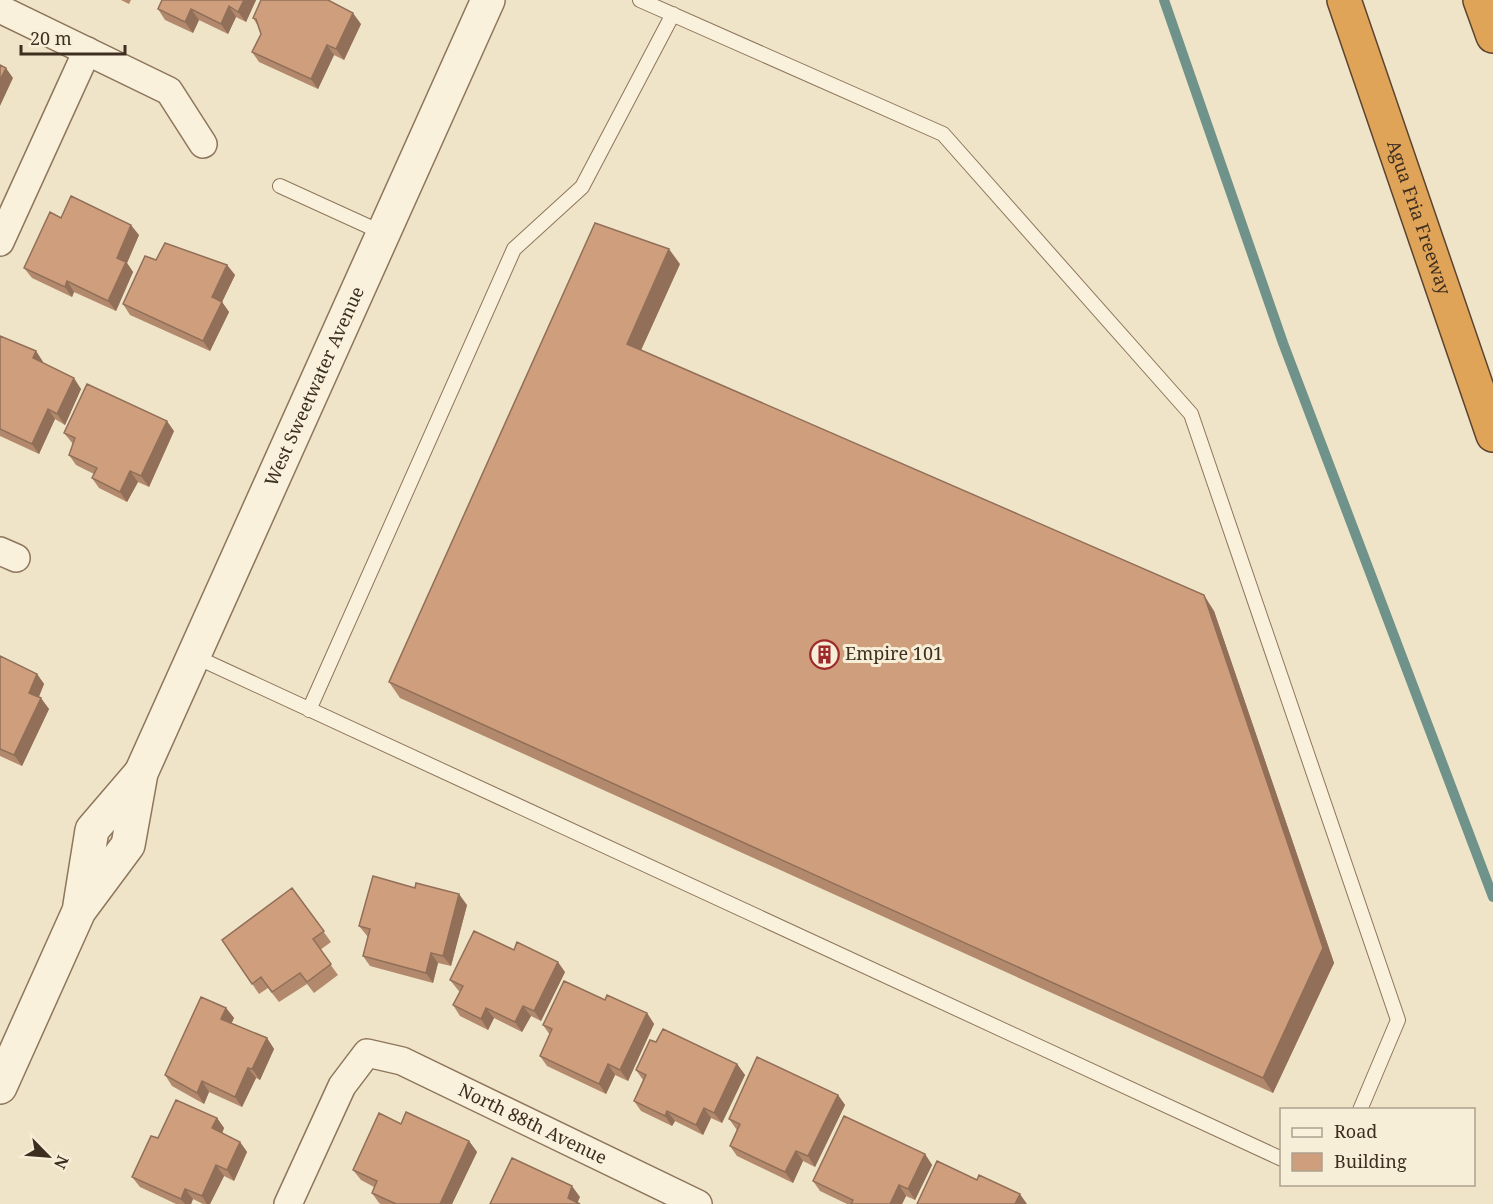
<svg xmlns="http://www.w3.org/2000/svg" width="1493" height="1204" font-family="'Noto Serif',serif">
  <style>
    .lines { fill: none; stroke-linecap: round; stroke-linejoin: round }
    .stream { stroke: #6f938a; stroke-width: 10 }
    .service-casing { stroke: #8d765c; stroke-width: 16 }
    .minor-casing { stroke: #8d765c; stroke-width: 30 }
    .tertiary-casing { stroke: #8d765c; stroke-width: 36 }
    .motorway-casing { stroke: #5b4430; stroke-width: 36 }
    .service { stroke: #faf1dc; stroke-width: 14 }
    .minor { stroke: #faf1dc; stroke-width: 27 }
    .tertiary { stroke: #faf1dc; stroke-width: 33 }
    .motorway { stroke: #e0a458; stroke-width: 33 }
    .wall { fill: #b2896c }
    .shaded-wall { fill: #916f58 }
    .building { fill: #cf9f7d; stroke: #916f58; stroke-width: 1.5 }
    .labels { text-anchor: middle; stroke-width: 6; stroke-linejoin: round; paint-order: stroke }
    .street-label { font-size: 18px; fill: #3d2e20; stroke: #f7eed8 }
    .poi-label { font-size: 18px; fill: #3d2e20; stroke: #f7eed8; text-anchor: start }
  </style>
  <rect width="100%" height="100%" fill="#f0e4c8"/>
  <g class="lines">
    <!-- stream -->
    <path class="stream" d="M1164,0L1283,343L1493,897"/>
    <defs>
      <path id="service" d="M640,0L943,134L1191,414L1398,1020L1360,1110
        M280,186L383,233
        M194,656L1282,1159
        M309,710L514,249L582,187L673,14"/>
      <g id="minor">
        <path d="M0,9L169,91L203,144"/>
        <path d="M0,242L87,51"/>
        <path d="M0,551L16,558"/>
        <path id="s1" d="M288,1204L342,1086L367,1053L402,1061L698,1204"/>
      </g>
      <g id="tertiary">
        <path d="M80,905L92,830L140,774"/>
        <path id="s2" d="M0,1087L79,911L128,845L141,773L488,0"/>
      </g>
      <g id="motorway">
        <path id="s3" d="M1344,0L1493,435"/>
        <path d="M1480,0L1493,36"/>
      </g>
    </defs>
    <!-- service casing -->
    <use href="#service" class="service-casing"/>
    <!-- minor casing -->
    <use href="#minor" class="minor-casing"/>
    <!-- tertiary casing -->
    <use href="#tertiary" class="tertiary-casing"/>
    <!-- motorway casing -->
    <use href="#motorway" class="motorway-casing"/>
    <!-- service -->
    <use href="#service" class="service"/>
    <!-- minor -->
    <use href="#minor" class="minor"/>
    <!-- tertiary -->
    <use href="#tertiary" class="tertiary"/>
    <!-- motorway -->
    <use href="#motorway" class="motorway"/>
  </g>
  <!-- wall -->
  <path class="wall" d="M121,0H131L129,4Z
    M162,0H256L246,22L236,17L228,34L199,20L193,33L165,20L158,9Z
    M253,18L361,24L344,60L334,55L318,89L259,62L252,52L261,34L258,26Z
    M61,218L139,235L127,263L133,272L116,311L74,292L72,297L32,278L24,268Z
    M156,260L227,265L235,275L222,302L229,312L210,351L130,315L123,304Z
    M680,264L641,350L1214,611L1334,963L1273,1093L400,698L389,682Z
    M0,336L36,351L43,362V363L81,389L65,425L55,419L39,454L0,436Z
    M174,431L149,487L138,482L127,502L99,488L92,478L94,474L76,465L69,455L73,444L64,433Z
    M0,656L37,674L44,684L39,697L49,709L22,766L0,756Z
    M292,888L331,942L320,950L338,975L314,993L307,984L279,1002L268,988L259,994L222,940Z
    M467,905L451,966L438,963L433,983L370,966L363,956L368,937L359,926Z
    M514,950L565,972L541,1021L531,1016L522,1032L494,1018L488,1030L460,1016L453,1005L460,992L458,990L450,980Z
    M605,1000L647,1013L654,1024L628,1081L615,1075L606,1094L547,1066L540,1056L550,1035L543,1025Z
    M226,1008L234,1018L231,1023L267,1038L274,1049L260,1080L256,1078L242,1107L209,1092L204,1104L172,1086L165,1075Z
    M656,1042L737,1064L745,1075L722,1123L711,1118L703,1135L675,1121L672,1126L641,1111L634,1101L643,1080L636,1070Z
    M838,1095L845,1105L815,1167L803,1161L793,1183L737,1156L730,1146L737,1130L729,1119Z
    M217,1118L224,1128L222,1133L240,1142L247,1152L234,1181L224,1176L210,1204H203L193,1199L191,1204H176L140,1187L132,1177L158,1138Z
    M401,1124L469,1141L477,1152L452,1204H381L379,1203L372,1193L374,1187L361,1180L353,1170Z
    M925,1154L932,1165L915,1200L906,1196L902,1204H847L820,1191L813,1181Z"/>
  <!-- shaded-wall -->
  <path class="shaded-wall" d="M244,0H256L246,22L238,12Z
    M229,6L236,17L228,34L221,24Z
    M191,9L199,20L193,33L185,22Z
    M353,13L361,24L344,60L336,49Z
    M327,45L334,55L318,89L311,79Z
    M6,68L13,78L0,106V80Z
    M131,225L139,235L127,263L133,272L116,311L108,301L117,258Z
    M669,249L680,264L637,359L627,344Z
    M227,265L235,275L222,302L229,312L210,351L203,341L212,297Z
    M67,281L74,292L72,297L65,287Z
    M36,351L43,362L40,368L33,358Z
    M74,378L81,389L65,425L57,414Z
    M48,409L55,419L39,454L32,444Z
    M167,421L174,431L149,487L141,476Z
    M130,471L138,482L127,502L120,492Z
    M1204,595L1214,611L1334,963L1273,1093L1263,1078Z
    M37,674L44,684L36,703L29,693Z
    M41,698L49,709L22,766L14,755Z
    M459,894L467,905L451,966L443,956Z
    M431,953L438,963L433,983L426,973Z
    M558,962L565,972L541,1021L534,1011Z
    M523,1006L531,1016L522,1032L515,1022Z
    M226,1008L234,1018L229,1029L221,1019Z
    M486,1008L494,1018L488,1030L481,1019Z
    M647,1013L654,1024L628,1081L620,1070Z
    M267,1038L274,1049L260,1080L252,1069Z
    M608,1064L615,1075L606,1094L599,1084Z
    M737,1064L745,1075L722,1123L714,1113Z
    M248,1068L256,1078L242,1107L235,1097Z
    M202,1081L209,1092L204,1104L197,1093Z
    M838,1095L845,1105L815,1167L808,1156Z
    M704,1108L711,1118L703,1135L696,1125Z
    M667,1111L675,1121L672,1126L665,1116Z
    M217,1118L224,1128L220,1139L212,1128Z
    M469,1141L477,1152L452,1204H440Z
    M240,1142L247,1152L234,1181L227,1170Z
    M796,1151L803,1161L793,1183L785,1172Z
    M925,1154L932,1165L915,1200L908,1189Z
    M216,1165L224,1176L210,1204H207L202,1196Z
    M899,1185L906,1196L902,1204H890Z
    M572,1186L580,1197L577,1204L568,1198Z
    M185,1189L193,1199L191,1204H185L181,1199Z
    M1020,1194L1027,1204H1015Z"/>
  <!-- building -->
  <path class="building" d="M162,0H244L238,12L229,6L221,24L191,9L185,22L158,9Z
    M261,0H328L353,13L336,49L327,45L311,79L252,52L261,34L256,19L253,18Z
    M0,65L6,68L0,80Z
    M71,196L131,225L117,258L126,262L108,301L67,281L65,287L24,268L50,212L61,218Z
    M595,223L669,249L627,344L1204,595L1323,948L1263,1078L389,682Z
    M165,243L227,265L212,297L222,302L203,341L123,304L145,256L156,260Z
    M0,336L36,351L33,358L74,378L57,414L48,409L32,444L0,429Z
    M87,384L167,421L141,476L130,471L120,492L92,478L97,468L69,455L75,438L64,433Z
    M0,656L37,674L29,693L41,698L14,755L0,749Z
    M373,876L415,888L416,883L459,894L443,956L431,953L426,973L363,956L370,929L359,926Z
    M292,888L324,931L313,939L331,964L307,982L300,973L272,992L261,977L252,984L222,940Z
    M474,931L514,950L517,942L558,962L534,1011L523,1006L515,1022L486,1008L481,1019L453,1005L463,986L450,980Z
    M564,981L605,1000L607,995L647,1013L620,1070L608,1064L599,1084L540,1056L552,1029L543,1025Z
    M201,997L226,1008L221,1019L267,1038L252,1069L248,1068L235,1097L202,1081L197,1093L165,1075Z
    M663,1029L737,1064L714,1113L704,1108L696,1125L667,1111L665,1116L634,1101L646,1075L636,1070L650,1040L656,1042Z
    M757,1057L838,1095L808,1156L796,1151L785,1172L730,1146L740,1124L729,1119Z
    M176,1100L217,1118L212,1128L240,1142L227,1170L216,1165L202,1196L185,1189L181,1199L132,1177L151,1136L158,1138Z
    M406,1112L469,1141L440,1204H396L372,1193L377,1181L353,1170L379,1113L401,1124Z
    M844,1116L925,1154L908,1189L899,1185L890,1204H851L853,1200L813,1181Z
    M512,1158L572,1186L568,1198L580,1204H490Z
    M937,1161L977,1180L979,1175L1020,1194L1015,1204H917Z"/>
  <!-- icons -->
  <defs>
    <symbol id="building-ring" viewBox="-11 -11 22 22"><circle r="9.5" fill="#f7eed8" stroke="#9e2a2b" stroke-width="1.5"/><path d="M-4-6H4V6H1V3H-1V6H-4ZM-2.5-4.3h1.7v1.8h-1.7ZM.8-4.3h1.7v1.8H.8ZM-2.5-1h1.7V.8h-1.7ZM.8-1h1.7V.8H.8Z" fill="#9e2a2b"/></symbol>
  </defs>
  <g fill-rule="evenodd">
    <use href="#building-ring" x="808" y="638" width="33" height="33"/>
  </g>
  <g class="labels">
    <!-- street labels -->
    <g class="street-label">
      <text dy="6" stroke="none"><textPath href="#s3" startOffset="230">Agua Fria Freeway</textPath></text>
      <text dy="6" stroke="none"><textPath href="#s2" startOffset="772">West Sweetwater Avenue</textPath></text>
      <text dy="6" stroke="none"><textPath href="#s1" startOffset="352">North 88th Avenue</textPath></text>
    </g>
    <!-- poi labels -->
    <g class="poi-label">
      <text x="845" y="660">Empire 101</text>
    </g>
  </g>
  <!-- legend -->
  <rect x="1280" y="1108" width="195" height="78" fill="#f7eed8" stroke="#ada18e" stroke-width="1.5"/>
  <rect x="1292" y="1128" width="30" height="9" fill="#faf1dc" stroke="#ada18e" stroke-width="1.5"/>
  <text x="1334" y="1138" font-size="18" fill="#3d2e20">Road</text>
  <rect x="1292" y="1153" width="30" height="18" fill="#cf9f7d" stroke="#ada18e" stroke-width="1.5"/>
  <text x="1334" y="1168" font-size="18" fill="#3d2e20">Building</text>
  <!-- north arrow -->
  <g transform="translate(48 1156) rotate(115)" stroke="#f7eed8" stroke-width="4.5" paint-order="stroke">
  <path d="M0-4.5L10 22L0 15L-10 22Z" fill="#3d2e20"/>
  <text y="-9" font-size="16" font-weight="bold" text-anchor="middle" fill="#3d2e20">N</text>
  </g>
  <!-- scale -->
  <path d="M21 45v9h104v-9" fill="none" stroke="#3d2e20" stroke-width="3"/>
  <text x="30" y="45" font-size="18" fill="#3d2e20" stroke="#f7eed8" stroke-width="4.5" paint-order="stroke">20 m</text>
</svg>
